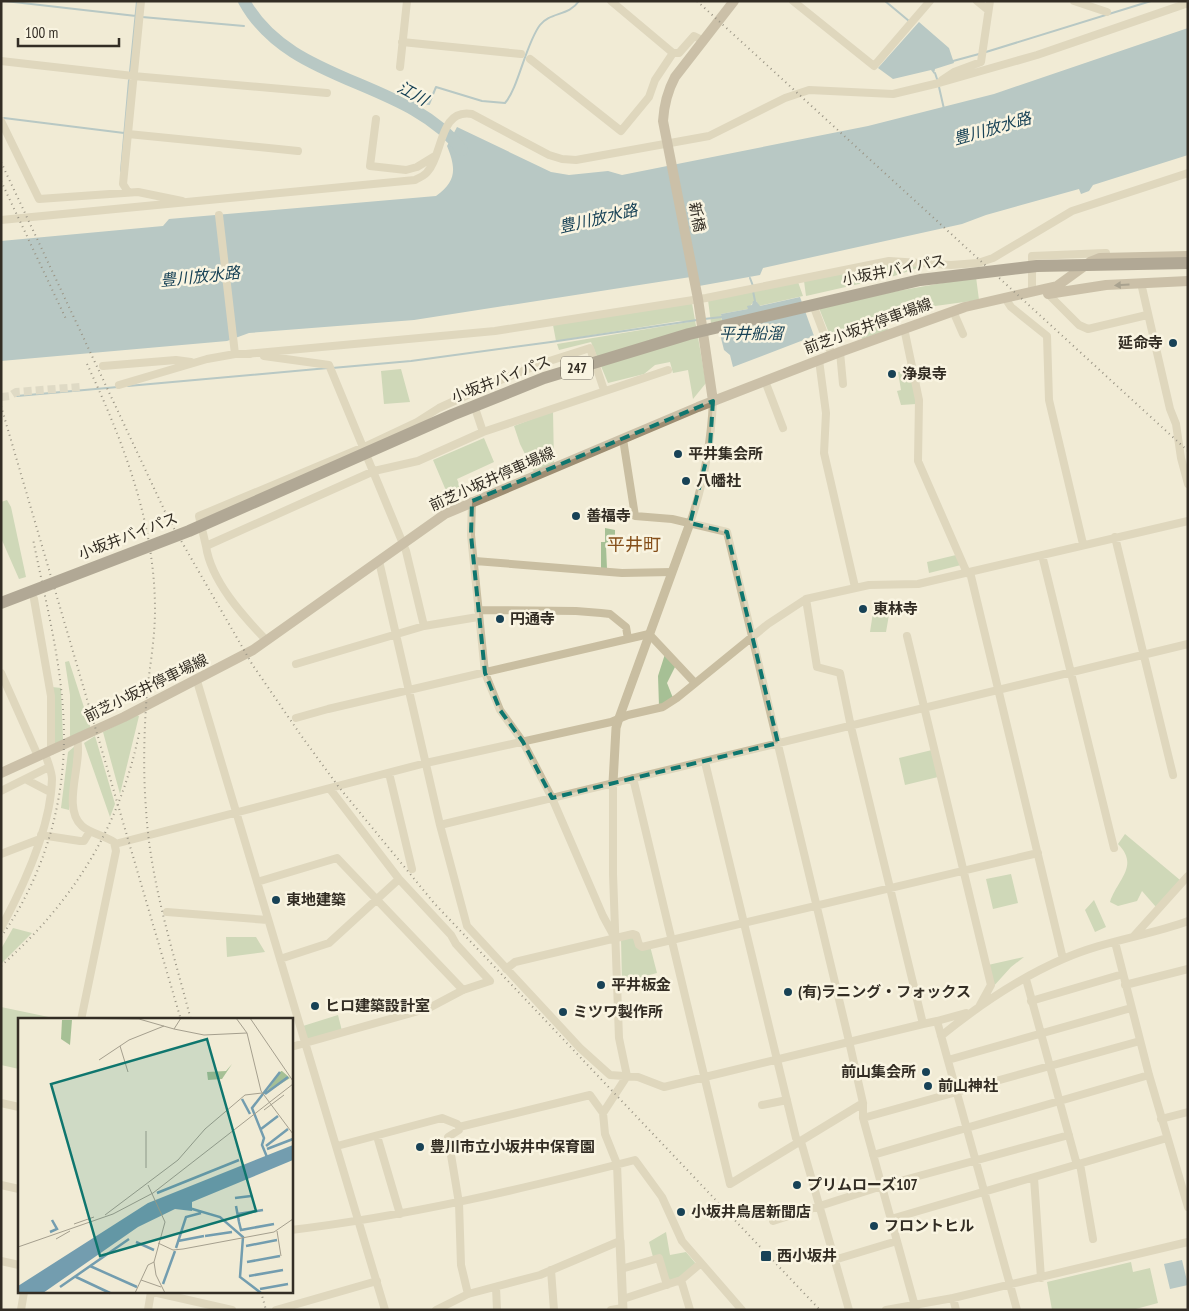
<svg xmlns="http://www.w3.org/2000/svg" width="1189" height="1311" font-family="'PT Sans Narrow','Noto Sans JP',sans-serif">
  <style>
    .green { fill: #a6c095 }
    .water { fill: #739daf }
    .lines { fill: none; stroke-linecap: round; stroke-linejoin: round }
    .stream { stroke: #739daf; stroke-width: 2 }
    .river { stroke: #739daf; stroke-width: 12 }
    .minor-tunnel { stroke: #cbc5b2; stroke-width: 8; stroke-dasharray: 8 4; stroke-linecap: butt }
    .minor { stroke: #c9bea1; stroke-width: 8 }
    .tertiary { stroke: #c9bea1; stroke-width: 9 }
    .secondary { stroke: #9d8d72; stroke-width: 10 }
    .rail { stroke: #332d24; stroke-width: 2; stroke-dasharray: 1 4; stroke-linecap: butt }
    .trunk-bridge { stroke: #655847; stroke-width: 12 }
    .oneway { fill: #534a3b }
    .marked { fill: none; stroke: #0f766e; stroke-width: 4; stroke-dasharray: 10 6; stroke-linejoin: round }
    .poi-dot { fill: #184256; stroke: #f9f4e1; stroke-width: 2 }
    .labels { text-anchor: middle; stroke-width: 5; stroke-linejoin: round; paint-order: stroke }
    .shield { fill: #f9f4e1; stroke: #6e695d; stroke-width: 1 }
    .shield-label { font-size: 14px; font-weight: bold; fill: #332d24 }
    .street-label { font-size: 15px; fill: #332d24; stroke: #f9f4e1 }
    .poi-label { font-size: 15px; font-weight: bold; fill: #332d24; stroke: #f9f4e1; text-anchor: start }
    .water-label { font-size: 16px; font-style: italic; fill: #184256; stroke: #f9f4e1 }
    .quarter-label { font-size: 18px; fill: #854f1a; stroke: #f9f4e1 }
    .inset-river { fill: none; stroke: #739daf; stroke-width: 2.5 }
    .inset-road { fill: none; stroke: #a59f8e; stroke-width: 1 }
    .view { fill: #0f766e; fill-opacity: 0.15; stroke: #0f766e; stroke-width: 2.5 }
    .inset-edge { fill: none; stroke: #332d24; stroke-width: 2.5 }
  </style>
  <rect width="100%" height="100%" fill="#f1ebd5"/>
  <!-- green -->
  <path class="green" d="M895,263L951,267H921L894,276L806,296L804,281Z
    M976,277L979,300L884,313L888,330L862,339L858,327L829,333L819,308L892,292Z
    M798,282L803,296L759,306L756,301H754L748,309L721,314L722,321L711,323L708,300Z
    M692,303L706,383L693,399L688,370L673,373L670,362L655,365L644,374L608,383L591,342L559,350L557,344L689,322L679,321L556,341L553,325Z
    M401,369L410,402L384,404L381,371Z
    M911,371L916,404L901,405L897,391L901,390L898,372Z
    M553,411L554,464L534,472L520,444L514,426Z
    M484,438L494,462L457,479L463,495L450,500L433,460Z
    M7,500L11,507L26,577L19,579L1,538V502Z
    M605,528L615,530V546H606L607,569H601V542H605Z
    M956,555L961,565L929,573L927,562Z
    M874,606L890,609L886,632H870Z
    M665,654L676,665L667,683L673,698L659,706L658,676Z
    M69,661L91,729L70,738V695L65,662Z
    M52,687L61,688L63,740L54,744Z
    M137,715L139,716L120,794L103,732Z
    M95,736L115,804L110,817L84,743Z
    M75,746L69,810L61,808L68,752Z
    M932,750L938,777L905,785L899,758Z
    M1125,834L1180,880L1156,907L1142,891L1137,901L1118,906L1110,902C1117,880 1140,866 1118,844Z
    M1011,874L1018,903L993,909L986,879Z
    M1094,900L1106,927L1095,932L1085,910Z
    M13,928L32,933L1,964V949Z
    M632,935L637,946H650L657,973L622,982L621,938Z
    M226,937H256L265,952L227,957Z
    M1024,957L1011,967L992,988L988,965Z
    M1,1007L63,1020H19V1069L1,1065Z
    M338,1015L342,1031L308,1041L303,1026Z
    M666,1232L670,1255L686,1252L696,1264L681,1278L669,1281L653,1257L649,1242Z
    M1131,1262L1133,1272L1150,1268L1158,1303L1132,1310H1052L1047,1282Z"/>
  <!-- water -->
  <path class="water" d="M919,22L949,48L954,63L935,69L934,74L931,70L893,79L878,68Z
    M1188,28V155L1093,185L1089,191L1081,194L1079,189L986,215L962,224L763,268L760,275L699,286L697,276L414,320L249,333L227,341L1,361V241L163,226L169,219L436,196C457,181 456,168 447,146L457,127L551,172L569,175L608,171L622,175L868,126L994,94Z
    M800,297L814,336L733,367L730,355L724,350L720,334L724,332L721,314L748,309L747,306L752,305L753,301H756L760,306Z
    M1182,1260L1188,1285L1170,1289L1164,1264Z"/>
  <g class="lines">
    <!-- stream -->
    <path class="stream" d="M5,1L136,16
      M885,1L909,21
      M142,17L244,26
      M986,52L1151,1
      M953,61L979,54
      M130,72L137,1
      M935,73L937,79
      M939,87L944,109
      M392,99L429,104L436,87L482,101L505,103C518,89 526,43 540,25C550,12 569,16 579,1
      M4,118L124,133
      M121,171L129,80
      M750,278L753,286
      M753,291L755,301
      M704,319L722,317
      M332,368L411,361L551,342L697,320
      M128,386L328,368
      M17,396L118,387"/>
    <!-- river -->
    <path class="river" d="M244,1C290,85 406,78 462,150"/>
    <!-- minor-tunnel -->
    <path class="minor-tunnel" d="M1,397L10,396L16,392L80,387"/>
    <!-- minor -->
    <path class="minor" d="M611,1L673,53H679L694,36L704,41
      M793,1L874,66L930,1
      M977,1L988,10
      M1074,1L1107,12
      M402,42L521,54
      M530,59L621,131L649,97L655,80L673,53
      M1,61L133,76L327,93
      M400,67L407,1
      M942,80L954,72L981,62L990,1
      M376,119L370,166L406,170L417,167L435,156
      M1,121L39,199L138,192L182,201
      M128,134L298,151
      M128,192L123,184L141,1
      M219,215L235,354
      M1,220L415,180C420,177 425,176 428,171C443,155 439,108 472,114L549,155L562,159L576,160L709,136L785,98L809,90L893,94L939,83L1037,55L1188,3
      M1141,283L1170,409L1176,424L1181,458L1188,484
      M1032,291V256L1106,253
      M1048,294L1079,325L1088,329L1147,315
      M1005,298L1011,307L1047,336L1049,400L1083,544
      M815,310L832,355
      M953,311L963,334
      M904,328L919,400L918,461L967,573
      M840,352L843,384
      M246,354L495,331L706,298L889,261L951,265L978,263L993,258L1072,211L1188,173
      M264,356L329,365L406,551L424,626
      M819,360L826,413L824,453L855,587
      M103,366L176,360L191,362
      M765,381L783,428
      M119,385L207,359L235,354H250
      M604,390L590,348L540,364L498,381L439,408L417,422L364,447L199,516L206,546L374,471L418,461L483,432L668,370
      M476,411L483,432
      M623,439L635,516L672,519L727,532L849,1041L863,1103V1118L916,1310
      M472,501L471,535L485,673L500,710L523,742L552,798L603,916L615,938
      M690,523C704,483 711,443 713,401
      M1115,537L1173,775
      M206,546C211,581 243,616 266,640
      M1042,555L1114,848
      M379,561L440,825L467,926L580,1048L610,1075L638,1077L664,1087L923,1024
      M475,561L622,573L672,572
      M970,572L1063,959
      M34,599L51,696V751
      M806,599L817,667L840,673L851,727L923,1024L937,1021L1017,1310
      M478,610L576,611L601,613L610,614L626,627L628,639
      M907,636L991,985L980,1005
      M296,664L424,626L478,617
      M1,673L38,756
      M197,681L385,1310
      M296,718L328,709L649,634L695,683
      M77,738C83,764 61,807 82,826C91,834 104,835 114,842L116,851L81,1020
      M705,762L796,1138L802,1145L849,1310
      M389,773L412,869
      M633,778L730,1184L863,1103
      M27,780L50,792
      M1,791L49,767
      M440,825L1188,644
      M41,835L80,841H84L90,831
      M115,844L426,763L611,722L628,715L663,707L677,698L768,624L806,599L869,585L918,584L1188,521
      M1,854L40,839
      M257,882L337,858L463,990
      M167,912L268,920
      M1,928C23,887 51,826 52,779C52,771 47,761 45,753
      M1134,936L1188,876
      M1115,942L1149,1075L1188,1207
      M280,959L329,943L399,879
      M506,969L515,962L633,934L636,935L639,945L642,947L1038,853
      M1026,979L1077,1165
      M1125,985L1188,969
      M1031,1001L1123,974
      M937,1021L966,1013
      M941,1036C978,1006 1019,978 1063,959C1103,941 1147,936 1188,921
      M291,1047L429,1008L463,990L490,981L456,944L451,935L399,879L330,789
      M948,1060L1131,1008
      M1,1103L19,1107
      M762,1105L787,1100
      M603,1113L627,1076L619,1038L613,874V783
      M863,1118L1140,1041
      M1161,1119L1188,1112
      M459,1127V1130L448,1137L459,1203L461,1265L468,1294
      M377,1136L400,1214
      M337,1146L442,1118L457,1124L459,1127L590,1095L603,1113L605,1134L617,1164L620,1241L540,1275L468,1294L436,1310
      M873,1155L1149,1075
      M1080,1164L1093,1239
      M1034,1178L1041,1278
      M1,1185L19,1189
      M891,1219L1167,1138
      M773,1221L882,1186L1069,1135
      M291,1230C408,1216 522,1189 635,1160L662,1197L682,1241L742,1310
      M834,1260L897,1241
      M1,1261L19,1265
      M621,1269L659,1258L667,1285
      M551,1270L554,1310
      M681,1280L701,1263
      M496,1287L497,1310
      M153,1292L232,1310
      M953,1298L956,1310
      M623,1299L681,1280L690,1310
      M21,1310L24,1292
      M148,1310L151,1292
      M276,1310L377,1281
      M611,1310L623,1308
      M886,1310L953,1298L1188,1242"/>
    <!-- tertiary -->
    <path class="tertiary" d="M613,783L616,728L619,718L690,523
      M620,1241L623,1310"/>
    <!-- secondary -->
    <path class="secondary" d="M1048,294L1106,285L1188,281
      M713,401L698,299L663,121C664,105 667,92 675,77L734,1
      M1,773L124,717L253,650L445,514L698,407L840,352L965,307L1057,286L1090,262L1100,258L1188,256"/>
    <!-- rail -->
    <path class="rail" d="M697,1L1188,451
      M1,162L168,518L252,664L300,734L338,786L434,903L820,1310
      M1,181L66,319
      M87,364C123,441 155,523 155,610C155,638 150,665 147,692C144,731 143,771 146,809C150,881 173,951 191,1020
      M1,406L181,1020
      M1,937C42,879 64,808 64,737C64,671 46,604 33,539
      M1,966C74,901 121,825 140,729
      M261,1292L266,1310"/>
    <!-- trunk-bridge -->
    <path class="trunk-bridge" d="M1,603L189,531L452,415L544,378L689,334L920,280L1037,266L1188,263"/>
  </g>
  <!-- one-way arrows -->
  <defs><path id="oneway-solid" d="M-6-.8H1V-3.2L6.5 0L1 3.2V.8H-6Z" transform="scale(1.25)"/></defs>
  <use class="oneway" href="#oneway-solid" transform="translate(1122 285) rotate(177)"/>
  <!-- marked area -->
  <path d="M0 0H1189V1311H0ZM713,401L710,446L690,523L727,532L778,743L552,798L523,742L500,710L485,673L471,535L472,501Z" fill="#f1ebd5" fill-opacity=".55" fill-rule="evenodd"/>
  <path class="marked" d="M713,401L710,446L690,523L727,532L778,743L552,798L523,742L500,710L485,673L471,535L472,501Z"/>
  <!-- markers -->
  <g class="poi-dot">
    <circle cx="1173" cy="343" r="5"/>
    <circle cx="892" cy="374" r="5"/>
    <circle cx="678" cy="454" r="5"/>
    <circle cx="686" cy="481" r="5"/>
    <circle cx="576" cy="516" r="5"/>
    <circle cx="863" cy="609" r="5"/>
    <circle cx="500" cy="619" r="5"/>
    <circle cx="276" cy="900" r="5"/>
    <circle cx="601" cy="985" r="5"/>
    <circle cx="788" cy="992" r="5"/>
    <circle cx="315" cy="1006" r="5"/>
    <circle cx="563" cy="1012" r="5"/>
    <circle cx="926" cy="1072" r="5"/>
    <circle cx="928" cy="1086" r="5"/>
    <circle cx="420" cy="1147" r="5"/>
    <circle cx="797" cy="1185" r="5"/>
    <circle cx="681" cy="1212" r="5"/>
    <circle cx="874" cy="1226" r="5"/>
    <rect x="760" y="1250" width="12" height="12" rx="2.5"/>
  </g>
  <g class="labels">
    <!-- shield labels -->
    <rect class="shield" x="561" y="356.5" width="32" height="23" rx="4"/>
    <g class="shield-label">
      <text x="577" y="373">247</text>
    </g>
    <!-- street labels -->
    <g class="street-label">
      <text transform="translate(697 217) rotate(79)" y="5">新橋</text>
      <text transform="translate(894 270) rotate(-11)" y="5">小坂井バイパス</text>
      <text transform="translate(868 326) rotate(-20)" y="5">前芝小坂井停車場線</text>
      <text transform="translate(501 379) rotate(-21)" y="5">小坂井バイパス</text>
      <text transform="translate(492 479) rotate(-24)" y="5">前芝小坂井停車場線</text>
      <text transform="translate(128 536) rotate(-21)" y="5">小坂井バイパス</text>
      <text transform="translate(146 688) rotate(-26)" y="5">前芝小坂井停車場線</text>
    </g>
    <!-- poi labels -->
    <g class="poi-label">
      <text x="1163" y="348" text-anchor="end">延命寺</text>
      <text x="902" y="379">浄泉寺</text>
      <text x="688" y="459">平井集会所</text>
      <text x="696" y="486">八幡社</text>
      <text x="586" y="521">善福寺</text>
      <text x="873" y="614">東林寺</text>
      <text x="510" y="624">円通寺</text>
      <text x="286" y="905">東地建築</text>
      <text x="611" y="990">平井板金</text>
      <text x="798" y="997">(有)ラニング・フォックス</text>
      <text x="325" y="1011">ヒロ建築設計室</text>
      <text x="573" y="1017">ミツワ製作所</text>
      <text x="916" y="1077" text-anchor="end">前山集会所</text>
      <text x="938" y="1091">前山神社</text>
      <text x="430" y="1152">豊川市立小坂井中保育園</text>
      <text x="807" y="1190">プリムローズ107</text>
      <text x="691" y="1217">小坂井鳥居新聞店</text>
      <text x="884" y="1231">フロントヒル</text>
      <text x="777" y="1261">西小坂井</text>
    </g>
    <!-- water labels -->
    <g class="water-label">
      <text transform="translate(413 93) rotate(29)" y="6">江川</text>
      <text transform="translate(992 128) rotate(-16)" y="6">豊川放水路</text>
      <text transform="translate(598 218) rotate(-13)" y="6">豊川放水路</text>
      <text transform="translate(200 276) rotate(-6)" y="6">豊川放水路</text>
      <text x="751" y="339">平井船溜</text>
    </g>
    <!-- quarter labels -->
    <g class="quarter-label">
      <text x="634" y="551">平井町</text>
    </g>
  </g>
  <!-- overview -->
  <g transform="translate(18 1018)">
    <rect width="275" height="275" fill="#f1ebd5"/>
    <path d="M44,2H54L52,27L43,21ZM214,46L204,61L190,62L189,54L208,53ZM264,53L272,60L247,76L263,53Z" fill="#a6c095"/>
    <path d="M275,127V142L174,184V193L157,191L120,209L25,275H0V268L130,185Z" fill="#739daf"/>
    <path class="inset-river" d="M247,76L270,59M224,81L232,96M243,111L260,98M248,128L270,111M249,131L275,121M249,139L244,127L246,120L234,90L262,54M139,175L221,142M217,180L233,178M218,188L221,204M171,190L202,199L225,219L222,259L243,275M220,196L245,192M221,204L223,212L256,206M32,214L39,211L34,202M187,218L214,214M160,223L186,218M118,224L136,232M228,228L259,222M158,230L168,199L183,195M229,244L262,238M72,248L119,269M231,258L265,252M58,259L92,275M145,266L157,233M42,269L111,221M242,271L270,266"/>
    <path class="inset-road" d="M32,0L121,1L156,11L163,0M218,0L229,15L243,73L275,116M232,0L275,63M156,11L186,17L229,15M102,28L110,54M81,42L111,22L146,8M246,92L266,77M128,150V113M130,167L147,204L136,244L138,257L147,275M87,197L160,142L187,111L227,77L244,75M56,206L76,199M259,213L263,238M38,221L52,213M140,225L155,232L165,231L256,214L275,201M0,229L95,196L135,175L275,66M123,262L143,269M117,275L130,247L136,244"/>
    <path class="view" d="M189,21L238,193L82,238L33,66Z"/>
    <rect width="275" height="275" class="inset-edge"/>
  </g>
  <!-- border -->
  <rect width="1189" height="1311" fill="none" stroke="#332d24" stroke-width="5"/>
  <!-- scale -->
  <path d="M18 38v8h101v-8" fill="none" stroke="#332d24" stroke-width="2.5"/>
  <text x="25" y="38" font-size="15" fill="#332d24" stroke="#f9f4e1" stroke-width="4" paint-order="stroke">100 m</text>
</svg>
